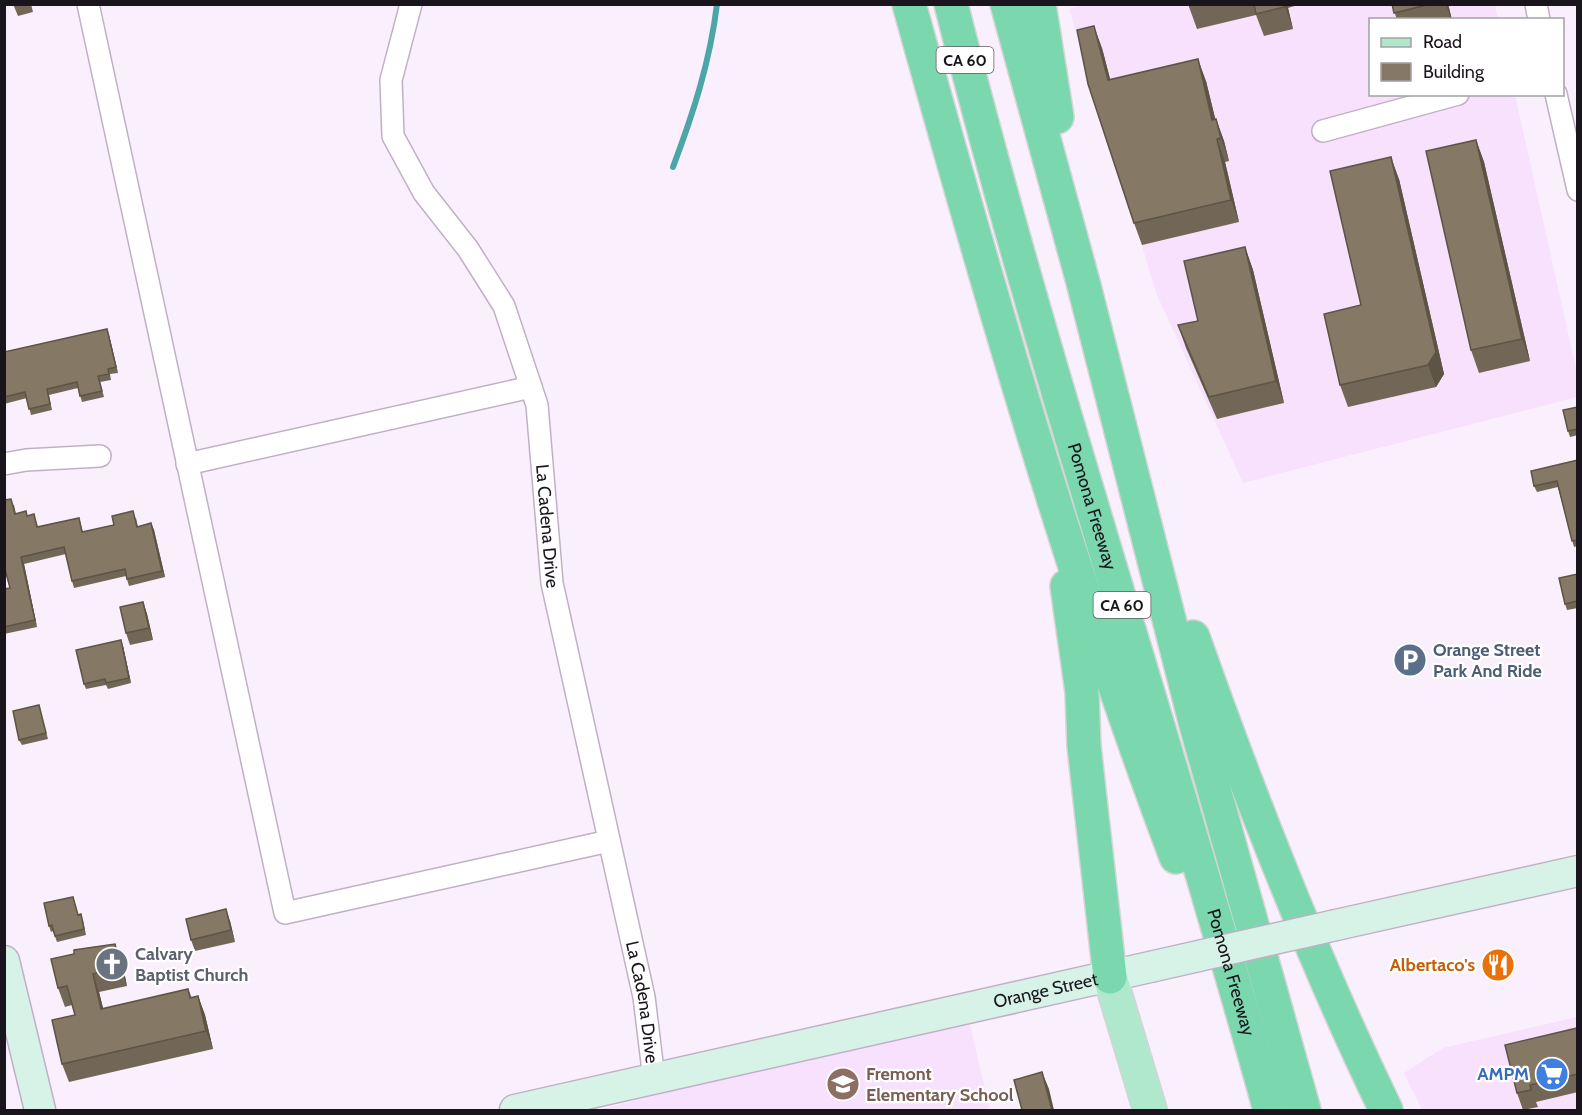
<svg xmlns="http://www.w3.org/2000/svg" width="1582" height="1115" font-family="Cabin,sans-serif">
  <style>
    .built { fill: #f7e1fd }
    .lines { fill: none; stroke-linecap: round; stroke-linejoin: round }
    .stream { stroke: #4ca5a7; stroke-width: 6 }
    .street-casing { stroke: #c1b0c5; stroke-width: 24 }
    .secondary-casing { stroke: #c1b0c5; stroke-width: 33 }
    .primary-casing { stroke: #d6d5d6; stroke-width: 36 }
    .highway-casing { stroke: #d6d5d6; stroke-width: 36 }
    .street { stroke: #fff; stroke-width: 21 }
    .secondary { stroke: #d7f3e7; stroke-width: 30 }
    .primary { stroke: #b0e8ce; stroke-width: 33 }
    .highway { stroke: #7bd8ae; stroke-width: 33 }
    .secondary-bridge-casing { stroke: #c1b0c5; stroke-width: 33; stroke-linecap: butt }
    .secondary-bridge { stroke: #d7f3e7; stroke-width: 30 }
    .wall { fill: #726756 }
    .shaded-wall { fill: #5d5446 }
    .building { fill: #857864; stroke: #5d5446; stroke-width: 1.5 }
    .labels { text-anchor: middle; stroke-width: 4.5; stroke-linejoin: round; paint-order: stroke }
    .shield { fill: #fff; stroke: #5f5a60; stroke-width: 1.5 }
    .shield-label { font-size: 16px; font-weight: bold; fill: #1a141c }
    .street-label { font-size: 18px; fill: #1a141c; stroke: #fff }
    .service-label { font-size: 18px; font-weight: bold; fill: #4e5e75; stroke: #fff; text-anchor: start }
    .worship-label { font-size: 18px; font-weight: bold; fill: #5b616d; stroke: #fff; text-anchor: start }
    .food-label { font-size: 18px; font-weight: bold; fill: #c56008; stroke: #fff; text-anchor: end }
    .education-label { font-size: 18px; font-weight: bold; fill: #785e54; stroke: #fff; text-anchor: start }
    .shop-label { font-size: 18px; font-weight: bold; fill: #366cbe; stroke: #fff; text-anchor: end }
  </style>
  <rect width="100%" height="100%" fill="#faf0fd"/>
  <!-- built -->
  <path class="built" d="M1087,4L1495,5L1498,19L1370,20V94L1515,95L1577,373V397L1243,483L1157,295L1069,9Z
    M1577,1017V1110H1422L1404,1073L1443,1048Z
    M970,1025L990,1110H598L806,1057Z"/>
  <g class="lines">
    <!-- stream -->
    <path class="stream" d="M673,167C693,114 710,62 717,4"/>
    <defs>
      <g id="street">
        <path d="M88,4L285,913L609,841"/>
        <path id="s1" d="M411,4L391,80L393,136L424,193L468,249L504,306L537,405L552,583L644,997L654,1079"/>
        <path d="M1536,4L1539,20"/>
        <path d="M1556,94L1578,190"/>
        <path d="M1323,131L1458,94"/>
        <path d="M4,464L26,460L100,456"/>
        <path d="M187,464L531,387"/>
      </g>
      <g id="secondary">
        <path d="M1336,925L1578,871"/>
        <path d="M4,961L40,1110"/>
        <path id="s2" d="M515,1110L1150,967"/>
      </g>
      <path id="primary" d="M1110,977L1150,1110"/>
      <g id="highway">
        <path d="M909,4C988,289 1072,580 1176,857"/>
        <path id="s3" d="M951,4C1045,376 1168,741 1270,1110"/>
        <path d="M1007,4L1083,282L1196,725L1304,1110"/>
        <path d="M1039,4L1057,117"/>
        <path d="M1067,586L1082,692L1084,746L1110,977"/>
        <path d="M1193,637C1250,798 1312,957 1386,1110"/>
      </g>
    </defs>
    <!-- street casing -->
    <use href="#street" class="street-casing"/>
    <!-- secondary casing -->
    <use href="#secondary" class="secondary-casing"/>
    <!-- primary casing -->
    <use href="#primary" class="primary-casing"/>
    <!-- highway casing -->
    <use href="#highway" class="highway-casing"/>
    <!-- street -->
    <use href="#street" class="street"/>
    <!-- secondary -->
    <use href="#secondary" class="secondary"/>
    <!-- primary -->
    <use href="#primary" class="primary"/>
    <!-- highway -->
    <use href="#highway" class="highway"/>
    <defs>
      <path id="secondary-bridge" d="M1150,967L1336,925"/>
    </defs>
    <!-- secondary-bridge casing -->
    <use href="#secondary-bridge" class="secondary-bridge-casing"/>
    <!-- secondary-bridge -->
    <use href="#secondary-bridge" class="secondary-bridge"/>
  </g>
  <!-- wall -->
  <path class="wall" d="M13,4H31L33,12L18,16Z
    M1188,4H1301L1288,8L1293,29L1264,36L1256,15L1197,29Z
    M1392,4H1448L1452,20H1397Z
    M1102,48L1110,79L1206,81L1215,119H1216L1224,141L1229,161L1225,162L1239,222L1142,245L1134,223Z
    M1476,140L1484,162L1530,361L1479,373L1471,350Z
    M1399,179L1444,374L1436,387L1348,407L1340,385L1361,305Z
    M1245,247L1253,270L1284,403L1217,419L1186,348L1178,325L1198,321Z
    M109,335L118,373L110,374L111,380L100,382L104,397L82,402L78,388L49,395L52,410L31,415L27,398L4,404V352Z
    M1578,407V435L1570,437L1568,431Z
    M1578,460V546L1574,547L1558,487L1537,492L1534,486Z
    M4,500L14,505L16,514L27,516L34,514L38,527L79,518L83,532L114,525L136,518L138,527L151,523L154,530L165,577L129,586L126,576L74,588L72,581L66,554L24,564L37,627L4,634V589L10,588L4,568Z
    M1578,574V608L1567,610L1565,604Z
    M143,602L147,614L153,640L130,645L126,633Z
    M123,646L131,683L108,689L106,685L86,689L84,684Z
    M39,705L48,739L22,745L19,740Z
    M73,897L78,915L83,920L86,935L57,942L53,931L51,932L49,926Z
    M230,921L235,942L195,951L191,940Z
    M115,944L122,962L127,986L99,992L103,1009L188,989L192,998L198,996L205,1015L213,1049L69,1082L62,1064L75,1015L72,1005L65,1007L58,988Z
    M1577,1028L1578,1092L1536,1102L1538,1107L1523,1110L1517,1093Z"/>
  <!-- shaded-wall -->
  <path class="shaded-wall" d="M1284,4H1287L1288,8L1293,29Z
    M1446,4H1448L1452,20H1451Z
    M1094,26L1102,48L1116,102L1108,80Z
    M1198,59L1206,81L1221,142L1212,120Z
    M1216,119L1224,141L1229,161L1221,138Z
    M1217,139L1225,162L1239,222L1231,200Z
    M1476,140L1484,162L1530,361L1522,339Z
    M1391,157L1399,179L1444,374L1436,387L1428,365Z
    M1245,247L1253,270L1284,403L1276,381Z
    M107,329L109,335L118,373L116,367Z
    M151,523L154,530L165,577L162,571Z
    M21,557L24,564L37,627L35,620Z
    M143,602L147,614L153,640L149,628Z
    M121,640L123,646L131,683L129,678Z
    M226,909L230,921L235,942L231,930Z
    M115,944L122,962L127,986L120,967Z
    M93,974L99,992L108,1027L101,1009Z
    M198,996L205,1015L213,1049L206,1031Z
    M1042,1072L1049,1089L1054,1110H1052Z"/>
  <!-- building -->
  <path class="building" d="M1254,4H1284V7L1256,14Z
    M1392,4H1431L1394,13Z
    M1094,26L1108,80L1198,59L1212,120L1216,119L1221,138L1217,139L1231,200L1134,223L1088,84L1077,30Z
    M1476,140L1522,339L1471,350L1426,151Z
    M1391,157L1436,352L1428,365L1340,385L1324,314L1361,305L1330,171Z
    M1245,247L1276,381L1209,397L1178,325L1198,321L1184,261Z
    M107,329L116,367L108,369L109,374L98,376L102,391L80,396L77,382L47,389L50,404L29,409L25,392L4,397V352Z
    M1578,407V429L1568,431L1563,410Z
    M1578,460V540L1572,541L1557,481L1534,486L1531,471Z
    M11,499L15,514L26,511L27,516L34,514L37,527L79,518L82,532L114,525L112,516L133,511L137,527L151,523L162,571L127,579L125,569L72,581L64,547L21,557L35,620L4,627V589L10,588L4,565V500Z
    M1578,574V604L1577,601L1565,604L1559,578Z
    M143,602L149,628L126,633L120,607Z
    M121,640L129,678L106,683L105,679L84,684L76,650Z
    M39,705L46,733L19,740L13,711Z
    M73,897L78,915L81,914L84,929L55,936L52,925L49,926L44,903Z
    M226,909L231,930L191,940L186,919Z
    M115,944L120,967L93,974L101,1009L188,989L190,998L198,996L206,1031L62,1064L52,1020L75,1015L67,986L58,988L51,959L74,954V950Z
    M1577,1028L1578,1074L1530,1085L1531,1090L1517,1093L1505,1045Z
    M1042,1072L1052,1110H1022L1014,1080Z"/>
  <!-- icons -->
  <defs>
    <symbol id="parking-disc" viewBox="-11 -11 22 22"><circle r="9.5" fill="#5c6f8a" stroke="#fff"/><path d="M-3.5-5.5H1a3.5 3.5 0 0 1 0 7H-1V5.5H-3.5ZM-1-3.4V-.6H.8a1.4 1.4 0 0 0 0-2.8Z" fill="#fff"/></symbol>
    <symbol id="church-disc" viewBox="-11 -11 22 22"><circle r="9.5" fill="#6b7280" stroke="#fff"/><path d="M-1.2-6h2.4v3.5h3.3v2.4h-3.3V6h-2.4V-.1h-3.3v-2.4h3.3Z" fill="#fff"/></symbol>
    <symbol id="restaurant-disc" viewBox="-11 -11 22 22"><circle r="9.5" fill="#e8710a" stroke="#fff"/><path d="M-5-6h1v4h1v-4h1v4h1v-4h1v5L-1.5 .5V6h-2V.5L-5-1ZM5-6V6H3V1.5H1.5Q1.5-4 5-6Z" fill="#fff"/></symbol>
    <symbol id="supermarket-disc" viewBox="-11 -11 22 22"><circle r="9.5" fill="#3f7fe0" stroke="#fff"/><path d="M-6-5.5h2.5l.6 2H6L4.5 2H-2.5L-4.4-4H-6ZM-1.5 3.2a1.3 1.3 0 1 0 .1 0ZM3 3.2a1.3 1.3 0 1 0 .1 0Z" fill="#fff"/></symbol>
    <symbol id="school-disc" viewBox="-11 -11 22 22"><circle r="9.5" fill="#8d6e63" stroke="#fff"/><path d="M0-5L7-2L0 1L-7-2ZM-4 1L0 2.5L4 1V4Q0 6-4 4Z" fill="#fff"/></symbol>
  </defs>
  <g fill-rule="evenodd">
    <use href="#parking-disc" x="1391" y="641" width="38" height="38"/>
    <use href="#church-disc" x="93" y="945" width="38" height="38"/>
    <use href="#restaurant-disc" x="1479" y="946" width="38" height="38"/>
    <use href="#supermarket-disc" x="1533" y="1055" width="38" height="38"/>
    <use href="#school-disc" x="824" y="1065" width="38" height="38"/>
  </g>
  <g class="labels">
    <!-- shield labels -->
    <g class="shield">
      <rect x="936.5" y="47" width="57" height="26" rx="4.5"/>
      <rect x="1093.5" y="592" width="57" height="26" rx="4.5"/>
    </g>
    <g class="shield-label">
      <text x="965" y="66">CA 60</text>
      <text x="1122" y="611">CA 60</text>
    </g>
    <!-- street labels -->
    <g class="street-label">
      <text dy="6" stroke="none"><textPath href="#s3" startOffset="522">Pomona Freeway</textPath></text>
      <text dy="6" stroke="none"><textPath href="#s1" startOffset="564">La Cadena Drive</textPath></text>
      <text dy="6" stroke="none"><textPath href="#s3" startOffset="1008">Pomona Freeway</textPath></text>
      <text dy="6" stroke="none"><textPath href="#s2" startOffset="544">Orange Street</textPath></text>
      <text dy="6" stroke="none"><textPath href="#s1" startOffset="1050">La Cadena Drive</textPath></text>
    </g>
    <!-- service labels -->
    <g class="service-label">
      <text x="1433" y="656">Orange Street<tspan x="1433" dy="21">Park And Ride</tspan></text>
    </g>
    <!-- worship labels -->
    <g class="worship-label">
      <text x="135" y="960">Calvary<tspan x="135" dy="21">Baptist Church</tspan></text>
    </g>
    <!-- food labels -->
    <g class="food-label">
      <text x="1475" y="971">Albertaco's</text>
    </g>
    <!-- education labels -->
    <g class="education-label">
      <text x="866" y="1080">Fremont<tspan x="866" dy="21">Elementary School</tspan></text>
    </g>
    <!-- shop labels -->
    <g class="shop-label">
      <text x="1529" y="1080">AMPM</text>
    </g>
  </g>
  <!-- border -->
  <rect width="1582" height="1115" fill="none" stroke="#1a141c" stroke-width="12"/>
  <!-- legend -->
  <rect x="1369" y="18" width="195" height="78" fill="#ffffff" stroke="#a3a1a4" stroke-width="1.5"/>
  <rect x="1381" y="38" width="30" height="9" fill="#b0e8ce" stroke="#a3a1a4" stroke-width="1.5"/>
  <text x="1423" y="48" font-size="18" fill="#1a141c">Road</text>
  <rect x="1381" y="63" width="30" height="18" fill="#857864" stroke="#a3a1a4" stroke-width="1.5"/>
  <text x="1423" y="78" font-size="18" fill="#1a141c">Building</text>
</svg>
